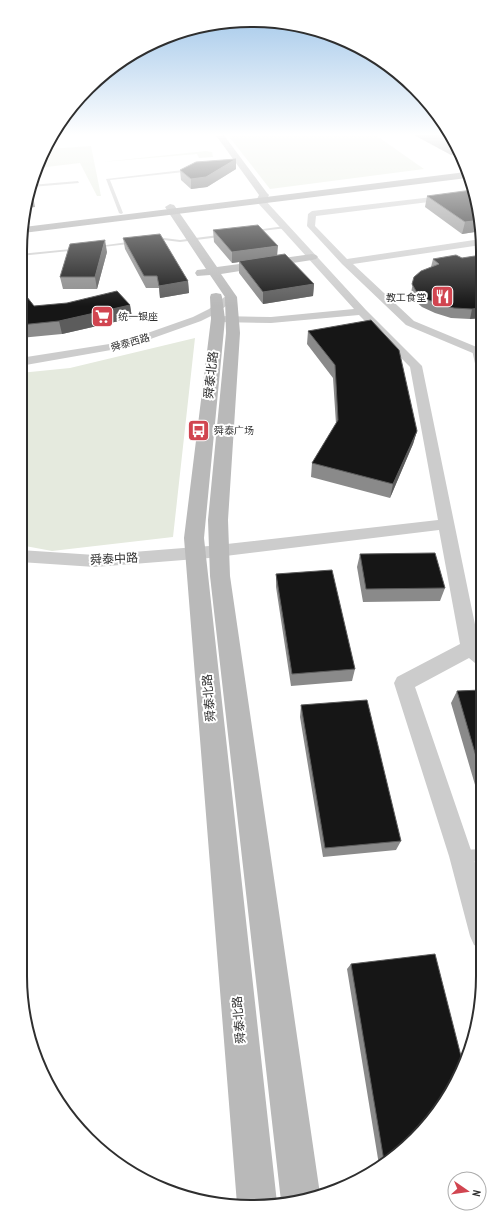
<svg xmlns="http://www.w3.org/2000/svg" width="503" height="1227" font-family="'PT Sans Narrow','Noto Sans SC',sans-serif">
  <style>
    .green { fill: #e5eade }
    .lines { fill: none; stroke-linecap: round; stroke-linejoin: round }
    .lane { fill: #ccc; fill-rule: evenodd }
    .street { fill: #ccc; fill-rule: evenodd }
    .secondary { fill: #b9b9b9; fill-rule: evenodd }
    .primary { fill: #a7a7a7; fill-rule: evenodd }
    .wall { fill: #8a8a8a }
    .shaded-wall { fill: #5c5c5c }
    .building { fill: #161616; stroke: #5c5c5c }
    .labels { text-anchor: middle; stroke-width: 4; stroke-linejoin: round; paint-order: stroke }
    .far-poi-label { font-size: 10px; fill: #2f2f2f; stroke: #fff; text-anchor: start }
    .far-street-label { font-size: 10px; fill: #2f2f2f; stroke: #fff }
    .street-label { font-size: 12px; fill: #2f2f2f; stroke: #fff }
    .rim { fill: none; stroke: #2f2f2f; stroke-width: 2 }
  </style>
  <rect width="100%" height="100%" fill="#fff"/>
  <!-- green -->
  <path class="green" d="M227,134H374L424,169L270,189Z
    M91,146L101,196H97L80,163L38,168L48,149Z
    M206,151L212,152L213,157L199,158L197,154L102,162Z
    M195,338L173,537L52,551L20,545V373L70,368Z"/>
  <g class="lines">
    <!-- lane -->
    <path class="lane" d="M192,169L193,171L110,180L123,213L121,214L119,213L106,179Z
      M78,181L79,183L31,187V185Z
      M285,226L287,228L251,232L249,231Z
      M226,234L228,236L180,242L164,240L152,241L150,240L164,238L180,240Z
      M135,241L137,243L94,248L92,247Z
      M81,248L79,250L20,256V254Z
      M475,348H481V352H478L481,365V379L478,377L472,350Z
      M483,849V861L462,862L458,860L456,856L458,852L462,850Z"/>
    <!-- street -->
    <path class="street" d="M450,195H453V199L316,216L315,226L347,259L481,239V245L353,264L414,321L479,348L481,350L479,352L475,354L406,325L342,264L307,226L308,214L312,211Z
      M258,199H264L366,310L422,366L479,644L482,647V665L475,663L469,658L415,687L473,856L483,890V949L474,945L470,936L449,856L394,683L397,677L460,644L439,530L209,558L95,567L20,562V550L95,555L209,546L438,520L410,367L359,315L271,323L218,322L213,319L218,316L271,317L354,309L258,203Z
      M231,294L235,295L236,297L235,299L217,313L201,321L128,347L20,366V358L122,342L193,317L209,309L227,295Z"/>
    <!-- secondary -->
    <path class="secondary" d="M215,134H223L267,193L269,195L265,203H257L256,201L259,195Z
      M170,204L174,205L217,267L312,254L316,255L318,257L316,259L312,260L221,274L237,297L240,333L228,520L230,576L320,1194L297,1203H282L281,1201L210,576L208,520L226,333L225,297L210,275L197,276L195,273L197,270L206,269L165,207Z
      M216,293L221,294L222,297L225,319L204,538L277,1203L237,1204L184,538L211,319L210,297L211,294Z"/>
    <!-- primary -->
    <path class="primary" d="M466,172L467,178L23,233L24,227Z"/>
  </g>
  <!-- wall -->
  <path class="wall" d="M414,134H449L459,149L451,155L414,135Z
    M236,169L207,187L191,189L181,180L180,170Z
    M427,196L481,221V231L462,234L425,207Z
    M213,230L277,255L314,284L313,296L263,304L239,273V262L232,263L214,242Z
    M123,238L188,281L189,293L160,298L159,288H146L125,249Z
    M107,252L97,289H63L60,277Z
    M481,255V318L470,319L451,318L435,313L422,307L414,300L411,293L414,277L431,267L433,259L462,258Z
    M20,288L34,306L130,305L132,318L62,334L20,338Z
    M308,331L417,431L413,444L390,498L311,477L312,463L336,424L333,378L307,344Z
    M360,554L445,588L440,601L363,602L357,567Z
    M276,574L355,669L352,681L291,686L276,587Z
    M482,690L483,812L451,703L457,691Z
    M301,705L401,841L396,850L323,857L300,717Z
    M351,964L435,1117L379,1165L347,969Z"/>
  <!-- shaded-wall -->
  <path class="shaded-wall" d="M453,142H454L459,149L460,153L451,155Z
    M236,159V169L207,187L191,189V179Z
    M33,196L35,207L27,208L29,197Z
    M481,220V231L462,234L465,222Z
    M105,240L107,252L97,289L95,277Z
    M278,246L277,257L239,261V262L232,263V252Z
    M188,281L189,293L160,298L159,286Z
    M314,284L313,296L263,304V292Z
    M130,305L132,318L62,334L59,321Z
    M481,308V318L470,319L472,309Z
    M417,431L413,444L390,498L393,484Z"/>
  <!-- building -->
  <path class="building" d="M438,134H449L454,142H453Z
    M236,159L206,177L191,179L180,170L196,162Z
    M472,190L481,220L465,222L427,196Z
    M258,225L278,246L232,252L213,230Z
    M160,234L188,281L159,286L157,276H144L123,238Z
    M105,240L95,277H60L70,244Z
    M285,254L314,284L263,292L239,261Z
    M456,255L462,258L481,255V280H479L481,282V308L472,309L454,308L438,304L424,298L416,291L412,284L414,277L421,271L439,264L433,259Z
    M20,288L34,306L67,303L117,291L130,305L59,321L20,325Z
    M371,320L399,350L417,431L393,484L312,463L338,420L335,365L308,331Z
    M435,553L445,588L366,589L360,554Z
    M332,570L355,669L292,674L276,574Z
    M482,690V777L457,691Z
    M367,700L401,841L325,848L301,705Z
    M435,954L463,1064L435,1117L384,1161L351,964Z"/>
  <!-- sky -->
  <linearGradient id="sky" x2="0" y2="1"><stop stop-color="#9dc4e8"/><stop offset="0.44" stop-color="#fff"/><stop offset="1" stop-color="#fff" stop-opacity="0"/></linearGradient>
  <rect width="503" height="306" fill="url(#sky)"/>
  <!-- icons -->
  <defs>
    <symbol id="restaurant-square" viewBox="-11 -11 22 22"><rect x="-9" y="-9" width="18" height="18" rx="4" fill="#d14550" stroke="#fff"/><path d="M-5-6h1v4h1v-4h1v4h1v-4h1v5L-1.5 .5V6h-2V.5L-5-1ZM5-6V6H3V1.5H1.5Q1.5-4 5-6Z" fill="#fff"/></symbol>
    <symbol id="supermarket-square" viewBox="-11 -11 22 22"><rect x="-9" y="-9" width="18" height="18" rx="4" fill="#d14550" stroke="#fff"/><path d="M-6-5.5h2.5l.6 2H6L4.5 2H-2.5L-4.4-4H-6ZM-1.5 3.2a1.3 1.3 0 1 0 .1 0ZM3 3.2a1.3 1.3 0 1 0 .1 0Z" fill="#fff"/></symbol>
    <symbol id="bus-square" viewBox="-11 -11 22 22"><rect x="-9" y="-9" width="18" height="18" rx="4" fill="#d14550" stroke="#fff"/><path d="M-5-6H5V4H4V6H2V4H-2V6H-4V4H-5ZM-3.5-4V0h7V-4ZM-3.5 1.2v1.5H-2V1.2ZM2 1.2v1.5H3.5V1.2Z" fill="#fff"/></symbol>
  </defs>
  <g fill-rule="evenodd">
    <use href="#restaurant-square" x="430" y="284" width="25" height="25"/>
    <use href="#supermarket-square" x="90" y="304" width="25" height="25"/>
    <use href="#bus-square" x="186" y="418" width="25" height="25"/>
  </g>
  <g class="labels">
    <!-- far-poi labels -->
    <g class="far-poi-label">
      <text x="426" y="301" text-anchor="end">教工食堂</text>
      <text x="118" y="320">统一银座</text>
      <text x="214" y="434">舜泰广场</text>
    </g>
    <!-- far-street labels -->
    <g class="far-street-label">
      <text transform="translate(130 342) rotate(-16)" y="4">舜泰西路</text>
    </g>
    <!-- street labels -->
    <g class="street-label">
      <text transform="translate(211 375) rotate(-84)" y="4">舜泰北路</text>
      <text transform="translate(114 559) rotate(-3)" y="4">舜泰中路</text>
      <text transform="translate(209 698) rotate(-95)" y="4">舜泰北路</text>
      <text transform="translate(239 1020) rotate(-95)" y="4">舜泰北路</text>
    </g>
  </g>
  <!-- crop -->
  <path d="M0 0H503V1227H0ZM251 27H252A224 224 0 0 1 476 251V976A224 224 0 0 1 252 1200H251A224 224 0 0 1 27 976V251A224 224 0 0 1 251 27Z" fill="#fff" fill-rule="evenodd"/>
  <path class="rim" d="M251 27H252A224 224 0 0 1 476 251V976A224 224 0 0 1 252 1200H251A224 224 0 0 1 27 976V251A224 224 0 0 1 251 27Z"/>
  <!-- north arrow -->
  <g transform="translate(467 1191) rotate(103)"><circle r="19" fill="#ffffff" stroke="#acacac"/>
  <path d="M0-3L7 15L0 10L-7 15Z" fill="#d14550"/>
  <text y="-6" font-size="11" font-weight="bold" text-anchor="middle" fill="#2f2f2f">N</text>
  </g>
</svg>
